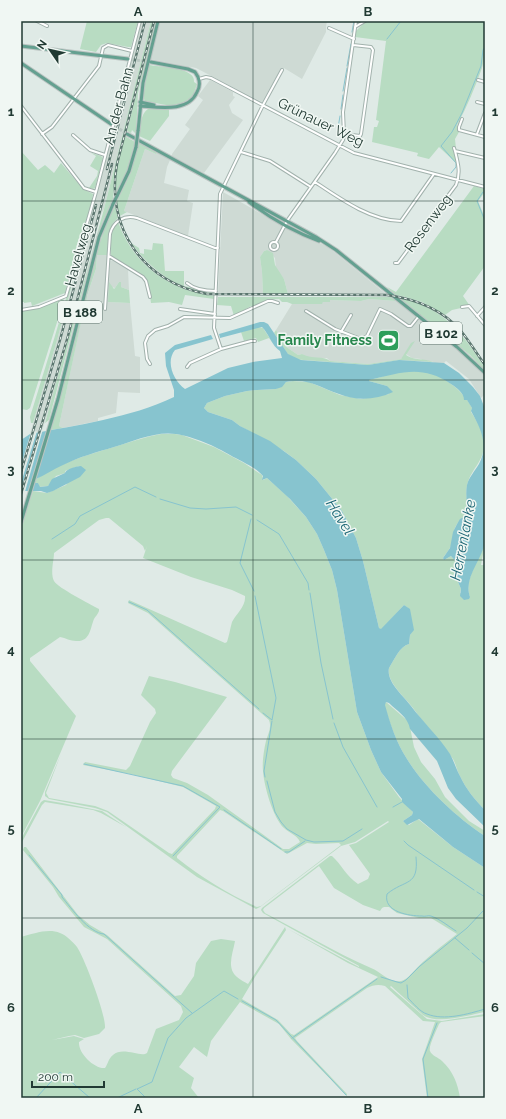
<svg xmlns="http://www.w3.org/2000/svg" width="506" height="1119" font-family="Raleway,sans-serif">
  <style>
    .built { fill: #cedad4 }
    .green { fill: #b8dcc2; fill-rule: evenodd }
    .water { fill: #87c4cf }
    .pier { fill: #dfeae6 }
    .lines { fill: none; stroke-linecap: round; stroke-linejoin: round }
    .stream { stroke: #87c4cf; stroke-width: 1 }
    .primary-tunnel { stroke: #b9c7c2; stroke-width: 3; stroke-dasharray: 3 1.5; stroke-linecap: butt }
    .street-casing { stroke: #a2b2ad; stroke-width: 4 }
    .primary-casing { stroke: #bcc4c2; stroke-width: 5 }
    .street { stroke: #fff; stroke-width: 2 }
    .primary { stroke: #64a090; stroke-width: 3 }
    .rail-casing { stroke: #5b766f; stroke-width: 2.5 }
    .rail { stroke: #f0f7f3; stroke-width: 1; stroke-dasharray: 3; stroke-linecap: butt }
    .primary-bridge-casing { stroke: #bcc4c2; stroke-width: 5; stroke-linecap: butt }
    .primary-bridge { stroke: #64a090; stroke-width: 3 }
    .grid { fill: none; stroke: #213a33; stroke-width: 1; stroke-opacity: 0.55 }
    .labels { text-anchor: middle; stroke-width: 3; stroke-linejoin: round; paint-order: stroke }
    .shield { fill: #f0f7f3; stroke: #5f736d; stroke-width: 1 }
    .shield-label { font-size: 13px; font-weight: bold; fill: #213a33 }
    .street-label { font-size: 14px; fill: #213a33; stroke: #f0f7f3 }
    .leisure-label { font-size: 14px; font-weight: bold; fill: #27864d; stroke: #f0f7f3; text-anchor: end }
    .water-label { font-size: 15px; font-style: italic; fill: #1c6675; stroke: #f0f7f3 }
    .neatline { fill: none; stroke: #213a33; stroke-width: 1.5 }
    .grid-label { font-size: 13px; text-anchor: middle; font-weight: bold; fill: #213a33 }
  </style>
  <rect width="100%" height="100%" fill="#dfeae6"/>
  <!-- built -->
  <path class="built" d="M141,21H151L104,209L101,214L60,373L42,431L30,434L74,280Z
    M160,21H327L326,27V32L302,79L284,68L283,70L281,69L262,102L196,68L150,59Z
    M210,80L233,92V96L235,97L229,105L232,113L243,120L204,173L172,156V154L190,129L185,125L203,100L198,96Z
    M145,149L156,154L157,153L170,160L167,167L164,183L189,190L187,201L193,203L188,236L124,211Z
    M223,192L279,224L328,247L386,294H288L284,279L276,269L275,258L267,250L264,251L260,257L262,272L263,294H218Z
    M97,255H108V260L113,261L128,270L129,290L121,287V282H119L115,288L112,287L108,302L130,303L135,356L140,357V393L118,392L116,413L98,418V421L63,428L59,426L83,312L86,310L87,296L96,269Z
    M369,299L396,301L455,347L468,358L485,376V394L481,398L469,379L446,361L444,363L438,364L430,361H423L421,359L412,358L406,354L401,359L368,364L330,361L327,358H308L302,354L298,355L285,346L276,330L292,304H321L323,302H330V300L361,301Z"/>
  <!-- green -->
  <path class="green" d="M87,21H138L131,47H128L107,43L101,45L96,52L80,49Z
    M151,21H153L116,164L113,199L103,221L93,251L49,420L45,423L104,209Z
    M155,21H156L138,93L136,134L132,130L131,133L127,131Z
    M366,21H485C485,35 486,55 482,68C475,87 467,107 457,125L459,132L455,139L456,149L455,147H453L458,161L455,162L439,147L429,159L417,156L418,153L372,142L374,127H377L379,121L376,120L386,41L355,37L356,31Z
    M149,65C159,67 182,67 190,74C193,76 194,78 194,82L197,84L193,96L182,104L171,106L145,101C139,92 146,75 149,65Z
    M150,108L169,109V116L150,141L139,136C141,126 140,112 150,108Z
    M125,136L135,142L127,171L117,192C111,175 121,152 125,136Z
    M138,142L157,153L156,154L145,149L124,211L127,212L120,216L116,203L131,172Z
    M21,151L38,170L45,165L54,173L61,163L83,189L93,194C91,210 84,226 78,241C73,258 70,276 65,293L32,306L31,302L24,303V302H21Z
    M91,153L101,156L103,158L95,188L93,189L89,188L97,176L98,171L90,166L96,156Z
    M474,186L485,189V192L478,201L485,218V266L463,296L470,306L452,310L445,315L422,302L402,296L395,295L387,287L396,292Z
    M115,206L118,218C106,228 108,241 108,255H97L96,269L87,296L86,310L83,313L59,426L63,428L51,430L99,245L106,224Z
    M91,215L57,340L33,423H31L30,417L54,339Z
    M118,222C134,266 169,290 214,296V299L185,295L182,305L169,302L151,303C150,296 150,287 147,281C140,268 119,268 111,255C111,242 109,232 118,222Z
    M131,243L139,248L140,253L144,254V249L152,250L153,243L163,244L165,271H184V286L205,291L213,292L214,294C177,289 154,273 131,243Z
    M267,250L273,253L275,265L284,279L288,294H263L262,272L260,257L264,251Z
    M109,282L114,289L115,288L119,282H121V287L129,290L130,303L108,302Z
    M218,297H391L396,301L369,299L361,301L330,300V302H323L322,304H292L287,302H282L279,299C269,299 261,303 252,307L251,306L234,316L231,306L217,305Z
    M62,298L64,300L30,408L27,410L21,409V311C37,309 48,304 62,298Z
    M399,298C444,308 461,331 485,368V371L470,355Z
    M258,327L263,328L275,346L269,338L258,342L256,338L244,341L241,332Z
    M276,330L285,346L298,355L302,354C313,360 323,355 330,361L368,364L401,359L411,343L415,341L406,355C414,361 424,358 433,362L399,360L368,365L291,359L274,333Z
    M406,371C411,371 417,371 422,371C442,374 464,391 472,408L471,412C475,418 484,432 484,440C485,459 476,464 469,479C464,490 468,502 467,513C466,518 459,520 457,524C453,530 454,535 452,542C451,548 447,552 443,558L444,560L451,556L457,563L456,577L461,589L460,593L470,597C463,580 480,559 485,543L481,565H485V810C475,800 466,789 460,776C457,771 456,764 453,759C441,742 426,726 413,708C406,698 386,682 389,668C394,660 400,646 409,644L410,635L412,632L408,608L404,605L381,630L379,628L363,561L356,538L342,511L316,479L296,460L284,451L240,426L232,420L208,412L204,408L207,403L225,396L247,391L257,390L276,389L286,382L293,381L309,382L340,395L361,399L389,394L387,386L369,381V380L381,377L385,375Z
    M161,434H175L182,435L214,447L244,463L262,475L263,480L267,478L286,495L306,517L317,534L324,550L332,570L337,590L357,712L371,750L381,772L399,797L413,812L412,815L403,821L409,825L418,819L453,847L485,868V1012C468,1015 437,1025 423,1015L391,986L390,987L427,1019L442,1021L485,1014V1016L441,1022L439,1024C437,1029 428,1047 430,1051C431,1055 439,1058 442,1061C453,1071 458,1084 460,1098H427L422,1059L435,1022L423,1021L385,986C378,984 373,985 367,988L295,1038L297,1041L347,1094V1096L291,1039L279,1024L240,1002L211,1041L207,1057L194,1047L179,1067L194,1078L191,1088L199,1098H21V937C33,934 48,928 60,933C66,935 73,942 77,947C85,959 106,1015 105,1028L99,1034L84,1038L75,1035L69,1036L52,1040L74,1036L84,1039L79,1042C78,1053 94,1069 105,1068C108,1064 108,1059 113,1055C123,1046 141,1058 147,1053L156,1029L179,1020L183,1012L181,1006L107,939L84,927L59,897L53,887L23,850L24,847H26L78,915L90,925L107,935L175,996L181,995L194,976L196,963L211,941L221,939L235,941C233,953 226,968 237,977C240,980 245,982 248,984L285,927L286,930L255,977L242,999L278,1020L291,1034L294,1035L378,977L348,963L288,929L359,967V966L263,913L261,910L262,908L330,856H332C342,865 346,876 358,884L368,879L370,874L349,845L356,843L389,822L388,821L355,842L341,846L260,907L256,909L197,877L107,812L95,808L49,799L45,796V792L61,754L46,793L49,798L95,806L108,811L169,853L172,854L215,809L216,806L183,787L130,774L83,765L85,762L126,770L130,766L150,722L156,713L155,709L141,695L149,676L175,682L227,697L172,771L171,775L173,778L187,783L208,795L283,849H289L300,842C297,835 289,833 284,828C273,818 264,786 263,771C262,763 264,749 266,741C268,734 272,727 269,720L148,613L128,603L129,600L225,643L227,642C229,636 230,629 232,622C236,614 246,606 245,596L232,590L191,577L143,558L147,546L145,551L143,546L109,518H106L99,520L54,553C54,560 50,573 54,581C58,588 90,604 99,609V611C98,614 95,617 94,619C90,629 90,642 76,641C70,641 66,638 60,637L30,658V661L76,716L40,801L21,837V527L33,491L47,493L66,485L79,466L65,471V473L56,476L48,486L39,487L38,483H35V480C58,463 87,455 114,447C130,442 145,437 161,434ZM220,810L223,811L287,854L307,843L316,844L339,843L341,845L261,906L257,907C228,894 201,877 177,858V856ZM319,866L334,888L363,905L380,911L382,908L384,907H389L397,913L419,918H431L457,934C442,946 426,958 413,972C410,975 406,980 401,981C389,983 381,972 371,968C334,952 300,931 265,913L263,910L264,908Z
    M386,702L409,722L414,747L421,762L435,779L445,797L469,821L485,831V836C456,817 425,788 407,759C396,742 390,723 384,705Z
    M44,800L62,803L102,811L126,827L101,813L93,810L45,802L42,805L21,844V839L41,802Z"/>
  <!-- water -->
  <path class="water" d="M260,322H264L268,324L288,354L301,360L368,365L399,360L444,363L459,373L473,387L480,396L485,409V542C482,560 463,578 470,597L469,599L464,600L460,596L461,589L456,577L457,563L451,556L444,560L443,558L450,548L453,532L457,524L460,519L466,516C468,507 465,494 467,485C469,477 475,471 479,464C489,445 481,429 471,411L472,408L467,400H464C464,393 457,388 451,384C421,364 401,373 369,380V381L387,386L393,392C376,400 356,401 339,394C318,387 309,378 286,382L282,387L276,389L257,390L247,391L225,396L207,403L204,408L208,412L232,420L240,426L270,441L296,460L316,479L342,511L356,538L363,561L379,628L381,629L404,605L410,609L414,630L410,635L409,644C400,646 394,660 389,668C386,682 404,696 411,706C423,722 439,737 450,754C454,761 456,769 460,776C466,789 475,800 485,810V827L456,799L448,788L437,761L410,729C408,717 397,711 389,703L386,702L385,705C390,723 396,742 407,759C425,788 456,817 485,836V868L453,847L419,819L407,825L403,821L412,815L413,812L402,802V799L381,772L371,750L357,712L337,590L332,570L324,550L317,534L306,517L290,499L267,478L262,480L263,476C256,467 240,461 230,455C217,447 192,436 176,434C155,431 134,441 114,447C97,452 79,457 63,465C54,469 45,475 36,479L35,483H38L40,487L48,486L52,479L65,473C66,469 77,466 81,466L86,470L80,477L53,491L47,493L41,491H25L21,494V440L30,434C77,425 130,418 174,397V390L166,366L165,353L175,345L211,335L213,339L175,350C165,362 174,381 185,389L228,368L253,362L282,358L280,351C272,346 269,334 262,327L220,338L219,334Z"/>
  <!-- pier -->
  <path class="pier" d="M43,429L24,495L21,496V489L39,430Z
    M37,431L21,483V466L31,432Z"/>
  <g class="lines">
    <!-- stream -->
    <path class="stream" d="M352,32L354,21
      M387,39L401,21
      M347,66L351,44
      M343,91L347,68
      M341,109L343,95
      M337,134L340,116
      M451,173L456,167V163L441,146L452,132L462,113L481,66L483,50L485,47
      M483,192L477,201L485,221
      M160,499L190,508L206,509L236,507L252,515
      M251,519L240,563L254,591
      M257,520L279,534L305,578L308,583L309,590
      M52,539L75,524L80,516L135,487L156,497
      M310,593L321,663L333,719
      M255,596L276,698L272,720L263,713
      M129,602L147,610L259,709
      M334,723L343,747L377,807
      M84,764L183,786L220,807L173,856
      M265,777L264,771L272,721
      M267,781L275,812L281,822L287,829L306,840L314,842L343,841L362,829
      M393,807L402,802
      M224,810L281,849
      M404,841L408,845L474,890
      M285,852H289L305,841
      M29,855L62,895V897C71,908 89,933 104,934L192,1013
      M416,857C419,887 405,879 387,894C383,912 409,916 422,916C425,917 428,915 431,916C440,919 448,926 456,931
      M477,892L485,897
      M455,938L469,950
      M472,953L485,964
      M381,977L397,982L401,983L406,980L420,966L467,928L483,911
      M407,985L408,998C413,1003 420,1012 427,1014C444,1021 468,1014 485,1009
      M242,1001L276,1020L346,1095
      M292,1038L377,979
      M36,1098L60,1072L90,1098
      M117,1098L136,1089
      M146,1098L137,1089L152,1082L168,1038L186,1018L224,991L238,999
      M428,1098L423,1059L437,1023"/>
    <!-- primary-tunnel -->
    <path class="primary-tunnel" d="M128,59L150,62
      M112,124L127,134"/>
    <defs>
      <path id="street" d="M37,21L47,26
        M355,27L365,21
        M329,28L354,39
        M199,79L206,77L211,78L354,153L485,187
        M478,80L485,82
        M477,102L485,104
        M21,106L84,188L96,192
        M462,119L459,127V130L485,137
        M42,134L52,127L99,66L103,48L108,45L132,51
        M344,134L360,136L361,134L373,50L371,47L353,45
        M477,134L485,113
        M73,135L90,150L105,155
        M454,148L455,151L485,158
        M241,152L270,161L311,187
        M315,182C339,198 371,221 401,221L434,174
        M270 246a4 4 0 1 1 8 0a4 4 0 1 1-8 0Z
        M276,242L287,221L335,153L343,140L344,134L343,112L356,21
        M109,256L143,277L146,281L150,297
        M395,263H398L456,185C461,173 458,163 455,151
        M187,283C194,289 207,291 216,291
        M462,307L469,306L485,325
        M105,309L110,234C113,222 124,214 137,218L215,248H218
        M180,309L215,314
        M21,310L39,307L66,296L96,192L140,21
        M306,311L335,329L361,339L367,336L380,309L391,314L408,326H411L419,316
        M477,316L485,307
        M341,332L351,315
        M221,349L214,328L220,194L264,103L282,70
        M150,364L147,359L145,343L148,336L155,330L168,326L184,317L230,318L268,301H272L278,303
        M187,367L190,363L221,349L251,341H255"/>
      <path id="primary" d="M21,46L128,59
        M21,63L111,124
        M140,102L154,105
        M140,106C158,107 188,113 197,92C200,87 200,82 198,77L195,72L188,69L151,62
        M138,131L143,83L158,21
        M127,134L316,237L336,250L457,347L485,373
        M117,196L129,171L136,147
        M249,202C270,218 294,232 319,241
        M21,522L58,399L99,237L113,204"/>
    </defs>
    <!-- street casing -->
    <use href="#street" class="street-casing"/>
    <!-- primary casing -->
    <use href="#primary" class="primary-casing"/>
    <!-- street -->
    <use href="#street" class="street"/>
    <!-- primary -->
    <use href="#primary" class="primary"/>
    <defs>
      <path id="rail" d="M154,21L117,164C105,228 144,283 207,294L387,295C416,299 442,309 461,331C470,342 477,354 485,365
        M107,169L145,21
        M21,472L60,340L96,205
        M21,494L68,336L112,164"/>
    </defs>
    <!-- rail casing -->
    <use href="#rail" class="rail-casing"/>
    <!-- rail -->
    <use href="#rail" class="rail"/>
    <defs>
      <path id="primary-bridge" d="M136,147L138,131
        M113,204L117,196"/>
    </defs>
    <!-- primary-bridge casing -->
    <use href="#primary-bridge" class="primary-bridge-casing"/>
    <!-- primary-bridge -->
    <use href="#primary-bridge" class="primary-bridge"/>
  </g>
  <!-- grid -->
  <path class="grid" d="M253,21V1098M21,201H485M21,380H485M21,560H485M21,739H485M21,918H485"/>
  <!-- icons -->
  <defs>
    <symbol id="stadium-square" viewBox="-11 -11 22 22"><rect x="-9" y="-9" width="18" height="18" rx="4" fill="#2e9e5b" stroke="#f0f7f3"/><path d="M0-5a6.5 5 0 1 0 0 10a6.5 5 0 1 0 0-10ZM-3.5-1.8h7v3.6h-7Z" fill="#fff"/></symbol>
  </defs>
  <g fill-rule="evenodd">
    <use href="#stadium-square" x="376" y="328" width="25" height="25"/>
  </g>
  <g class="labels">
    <!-- shield labels -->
    <g class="shield">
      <rect x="58" y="301" width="44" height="22" rx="3"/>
      <rect x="420" y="322" width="42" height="22" rx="3"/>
    </g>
    <g class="shield-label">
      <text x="80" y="317">B 188</text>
      <text x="441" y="338">B 102</text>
    </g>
    <!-- street labels -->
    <g class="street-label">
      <text transform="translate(118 106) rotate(-75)" y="5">An der Bahn</text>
      <text transform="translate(321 122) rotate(26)" y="5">Grünauer Weg</text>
      <text transform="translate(428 223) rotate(-53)" y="5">Rosenweg</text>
      <text transform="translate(78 255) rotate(-74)" y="5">Havelweg</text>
    </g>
    <!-- leisure labels -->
    <g class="leisure-label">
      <text x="372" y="345">Family Fitness</text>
    </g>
    <!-- water labels -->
    <g class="water-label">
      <text transform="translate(340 517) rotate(58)" y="5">Havel</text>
      <text transform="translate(463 540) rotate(-79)" y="5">Herrenlanke</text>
    </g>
  </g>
  <!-- border -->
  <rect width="506" height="1119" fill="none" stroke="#f0f7f3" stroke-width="44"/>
  <!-- north arrow -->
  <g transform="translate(50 50) rotate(304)" stroke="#f0f7f3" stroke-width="3" paint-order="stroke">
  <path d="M0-3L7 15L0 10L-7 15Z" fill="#213a33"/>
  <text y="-6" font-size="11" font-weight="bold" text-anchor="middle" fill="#213a33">N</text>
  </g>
  <!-- scale -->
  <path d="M32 1081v6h72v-6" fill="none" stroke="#213a33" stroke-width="2"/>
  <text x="38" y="1081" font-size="12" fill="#213a33" stroke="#f0f7f3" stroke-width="3" paint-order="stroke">200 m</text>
  <rect x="22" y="22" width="462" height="1075" class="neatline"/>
  <g class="grid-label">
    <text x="138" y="16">A</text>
    <text x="368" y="16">B</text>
    <text x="11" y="116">1</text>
    <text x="495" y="116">1</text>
    <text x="11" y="295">2</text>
    <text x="495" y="295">2</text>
    <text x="11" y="474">3</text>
    <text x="495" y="474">3</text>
    <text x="11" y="654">4</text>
    <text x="495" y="654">4</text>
    <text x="11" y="833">5</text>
    <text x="495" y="833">5</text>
    <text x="11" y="1012">6</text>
    <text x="495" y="1012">6</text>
    <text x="138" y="1113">A</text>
    <text x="368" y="1113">B</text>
  </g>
</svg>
